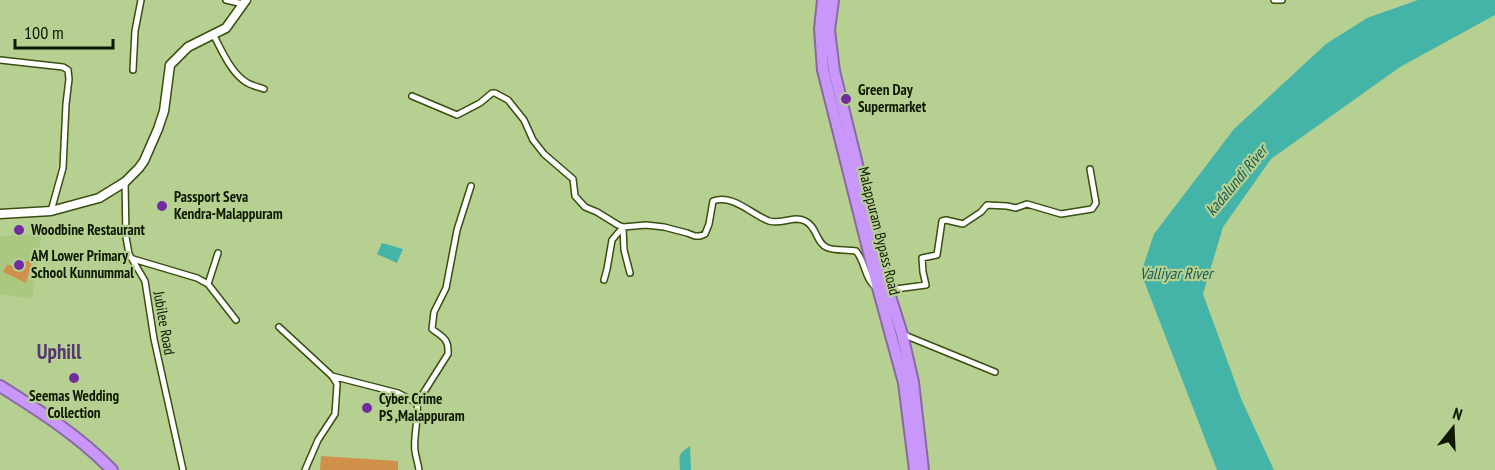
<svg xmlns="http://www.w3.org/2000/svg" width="1495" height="470" font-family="'PT Sans Narrow',sans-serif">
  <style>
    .built { fill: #abc881 }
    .green { fill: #cf904c }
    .water { fill: #44b4a9 }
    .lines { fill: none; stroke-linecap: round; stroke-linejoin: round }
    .street-casing { stroke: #394e0f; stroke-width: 8 }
    .secondary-casing { stroke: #394e0f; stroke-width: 11 }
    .highway-casing { stroke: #886aa3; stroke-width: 14 }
    .street { stroke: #fff; stroke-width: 5 }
    .secondary { stroke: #fff; stroke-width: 8 }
    .highway { stroke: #c996fa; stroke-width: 10 }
    .poi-dot { fill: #702da1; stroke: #b5d090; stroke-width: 2 }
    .labels { text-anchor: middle; stroke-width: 4.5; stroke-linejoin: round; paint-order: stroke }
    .poi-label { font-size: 15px; font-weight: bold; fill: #0f1801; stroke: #b5d090; text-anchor: start }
    .street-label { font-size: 15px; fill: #0f1801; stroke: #b5d090 }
    .water-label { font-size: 16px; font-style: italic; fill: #1c5a54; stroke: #b5d090 }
    .district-label { font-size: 21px; font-weight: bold; fill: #553671; stroke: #b5d090 }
  </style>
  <rect width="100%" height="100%" fill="#b5d090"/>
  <!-- built -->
  <path class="built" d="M42,233L32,299L0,294V236Z"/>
  <!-- green -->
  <path class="green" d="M33,258L26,283L3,272L7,265L17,266Z
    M321,456L398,461V470H320Z"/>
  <!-- water -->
  <path class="water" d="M1418,0H1495V15L1400,67L1271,159L1223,227L1203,294L1242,401L1274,470H1217L1141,273L1154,234L1234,129L1326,44L1367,18Z
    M382,243L403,249L397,263L377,254Z
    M690,446L691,470H680C679,455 678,454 690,446Z"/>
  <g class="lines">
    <defs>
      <path id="street" d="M226,0L243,4
        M1274,0H1282
        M213,34C221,49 231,73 246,82C250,85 258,87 264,89
        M0,60L63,67L68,70L69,79L66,104L63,168L51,211
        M133,70L135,31L141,0
        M412,96L457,115L480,103L492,93H495L508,100L524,120L533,140L544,154L573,179L575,196L585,207L597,212L618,225L623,227L646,225L664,227L687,233L695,236H700L705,234L709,224L713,201C733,194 751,214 769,221C782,225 793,215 805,221C817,226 816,244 828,248C837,251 847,249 856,251C865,261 865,280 876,287
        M125,182L126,237L129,254L145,281L154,339L183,470
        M133,259L197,278L208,284L236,320
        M604,280L607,269L612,240L623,227L624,250L630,273
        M208,284L218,253
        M888,290L926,285L923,272L922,258L937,255L942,221L946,220L963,224L981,212L987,205L1007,206L1016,208L1027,204L1061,214L1092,209L1096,203L1090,169
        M279,327L332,376L337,384L335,414L318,440L305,470
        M902,334L995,372
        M332,376L398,393L417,403C419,417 413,438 415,451C416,458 418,463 419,470
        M417,403L448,354C449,339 443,337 432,329L434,312L446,288L457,230L471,186"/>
      <path id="secondary" d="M0,214L51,211L99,198L125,182L139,168L144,161L158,129L164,111L170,65L188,47L226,28L246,0"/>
      <path id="highway" d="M823,0L820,29L823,70L877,284L904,383L915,470
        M833,0L829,30L834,71L888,290L902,334L913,382L923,470
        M0,386C40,411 79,436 112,470"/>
    </defs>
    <!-- street casing -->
    <use href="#street" class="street-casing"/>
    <!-- secondary casing -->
    <use href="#secondary" class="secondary-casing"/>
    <!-- highway casing -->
    <use href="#highway" class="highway-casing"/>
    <!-- street -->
    <use href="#street" class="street"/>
    <!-- secondary -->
    <use href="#secondary" class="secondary"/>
    <!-- highway -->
    <use href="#highway" class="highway"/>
  </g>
  <!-- markers -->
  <g class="poi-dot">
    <circle cx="846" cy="99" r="6"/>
    <circle cx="162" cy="206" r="6"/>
    <circle cx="19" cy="230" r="6"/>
    <circle cx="19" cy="265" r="6"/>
    <circle cx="74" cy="378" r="6"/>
    <circle cx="367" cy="408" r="6"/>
  </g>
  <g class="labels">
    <!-- poi labels -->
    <g class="poi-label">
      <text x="858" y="95">Green Day<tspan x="858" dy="17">Supermarket</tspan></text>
      <text x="174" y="202">Passport Seva<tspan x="174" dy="17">Kendra-Malappuram</tspan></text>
      <text x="31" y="235">Woodbine Restaurant</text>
      <text x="31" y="261">AM Lower Primary<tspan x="31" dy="17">School Kunnummal</tspan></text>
      <text x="74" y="401" text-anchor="middle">Seemas Wedding<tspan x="74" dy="17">Collection</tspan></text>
      <text x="379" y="404">Cyber Crime<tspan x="379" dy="17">PS ,Malappuram</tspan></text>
    </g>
    <!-- street labels -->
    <g class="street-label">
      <text transform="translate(879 231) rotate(76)" y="5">Malappuram Bypass Road</text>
      <text transform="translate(164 323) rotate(80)" y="5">Jubilee Road</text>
    </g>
    <!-- water labels -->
    <g class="water-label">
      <text transform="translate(1236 180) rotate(-50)" y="6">kadalundi River</text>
      <text x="1176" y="279">Valliyar River</text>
    </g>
    <!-- district labels -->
    <g class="district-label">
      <text x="59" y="359">Uphill</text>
    </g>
  </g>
  <!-- north arrow -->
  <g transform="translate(1453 428) rotate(18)" stroke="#b5d090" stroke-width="4.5" paint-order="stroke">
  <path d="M0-4.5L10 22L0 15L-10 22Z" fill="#0f1801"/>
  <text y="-9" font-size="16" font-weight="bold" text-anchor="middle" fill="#0f1801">N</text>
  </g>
  <!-- scale -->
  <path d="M15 39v9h98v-9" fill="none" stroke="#0f1801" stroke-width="3"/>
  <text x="24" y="39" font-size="18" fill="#0f1801" stroke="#b5d090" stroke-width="4.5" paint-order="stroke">100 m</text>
</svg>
